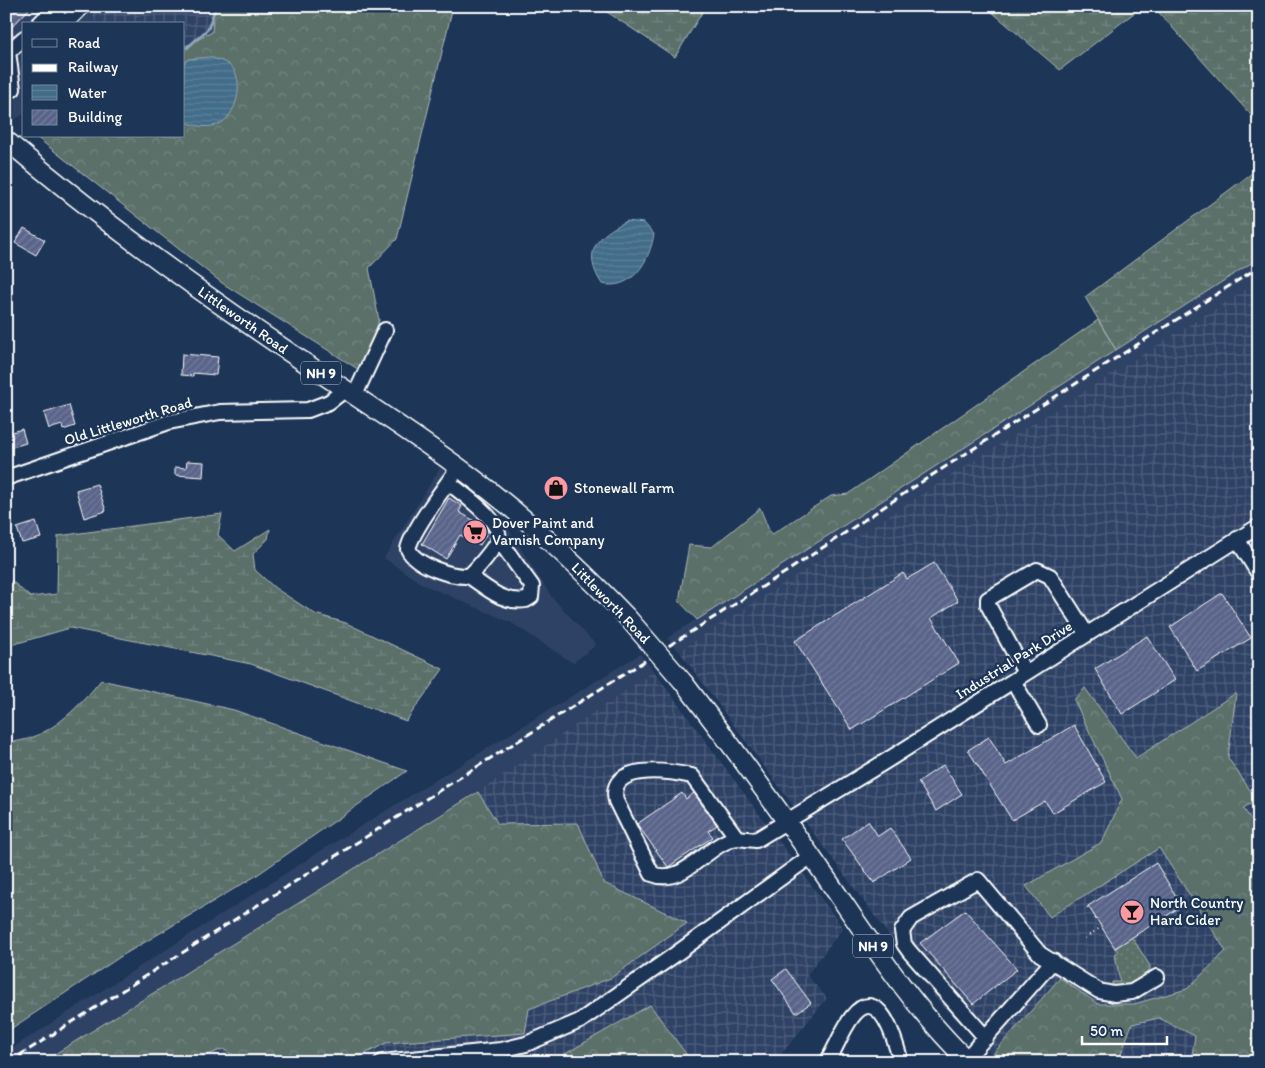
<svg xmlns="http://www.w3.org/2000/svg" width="1265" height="1068" font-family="Itim,sans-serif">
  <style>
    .built { fill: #2f4366 }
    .industrial { fill: url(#industrial-grid) }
    .grass { fill: url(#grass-dots); stroke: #aeb8b5 }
    .forest { fill: url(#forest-crowns); stroke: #aeb8b5 }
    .wetland { fill: url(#wetland-marsh); stroke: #aeb8b5 }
    .water { fill: url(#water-rules); stroke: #8ea7b8 }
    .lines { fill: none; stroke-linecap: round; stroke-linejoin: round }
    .stream { stroke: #8ea7b8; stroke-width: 3 }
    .building { fill: url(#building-hatch); stroke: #fff }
    .minor-casing { stroke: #fff; stroke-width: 18 }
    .major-casing { stroke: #fff; stroke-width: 21 }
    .path { stroke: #fff; stroke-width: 2; stroke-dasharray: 1 4; stroke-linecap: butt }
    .minor { stroke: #1d3557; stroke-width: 14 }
    .major { stroke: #1d3557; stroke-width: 18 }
    .rail { stroke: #fff; stroke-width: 3; stroke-dasharray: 8 4; stroke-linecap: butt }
    .major-bridge-casing { stroke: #fff; stroke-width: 21; stroke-linecap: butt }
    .major-bridge { stroke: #1d3557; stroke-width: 18 }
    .labels { text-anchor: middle; stroke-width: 5; stroke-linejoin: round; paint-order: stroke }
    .shield { fill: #1d3557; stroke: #bbc2cd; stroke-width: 1 }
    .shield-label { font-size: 14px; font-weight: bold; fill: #fff }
    .street-label { font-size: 15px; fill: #fff; stroke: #1d3557 }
    .poi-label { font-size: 15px; fill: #fff; stroke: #1d3557; text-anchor: start }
  </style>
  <defs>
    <pattern id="industrial-grid" width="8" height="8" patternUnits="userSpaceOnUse" patternTransform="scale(1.25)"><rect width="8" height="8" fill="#2f4366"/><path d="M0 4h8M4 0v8" fill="none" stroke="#4e5f7d"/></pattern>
    <pattern id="grass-dots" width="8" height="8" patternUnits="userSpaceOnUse" patternTransform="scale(1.25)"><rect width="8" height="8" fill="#5c706b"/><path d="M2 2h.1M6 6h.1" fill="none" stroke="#748581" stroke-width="1.8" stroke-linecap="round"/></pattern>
    <pattern id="forest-crowns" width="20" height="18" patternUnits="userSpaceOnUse" patternTransform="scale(1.25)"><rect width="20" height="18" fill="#5c706b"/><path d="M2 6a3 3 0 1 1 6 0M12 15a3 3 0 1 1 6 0" fill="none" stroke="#748581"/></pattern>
    <pattern id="wetland-marsh" width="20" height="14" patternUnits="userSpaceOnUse" patternTransform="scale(1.25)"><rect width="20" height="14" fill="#5c706b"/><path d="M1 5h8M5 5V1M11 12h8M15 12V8" fill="none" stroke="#748581"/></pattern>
    <pattern id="water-rules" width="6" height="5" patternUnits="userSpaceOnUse" patternTransform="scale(1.25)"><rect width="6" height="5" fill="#426c89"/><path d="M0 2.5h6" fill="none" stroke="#5e829b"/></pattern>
    <pattern id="building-hatch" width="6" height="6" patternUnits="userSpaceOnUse" patternTransform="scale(1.25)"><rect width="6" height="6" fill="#5a648a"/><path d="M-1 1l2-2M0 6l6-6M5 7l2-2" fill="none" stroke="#737b9c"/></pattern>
  </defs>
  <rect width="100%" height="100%" fill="#1d3557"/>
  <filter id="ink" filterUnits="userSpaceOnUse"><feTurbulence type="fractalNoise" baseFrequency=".02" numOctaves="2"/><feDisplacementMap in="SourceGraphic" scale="10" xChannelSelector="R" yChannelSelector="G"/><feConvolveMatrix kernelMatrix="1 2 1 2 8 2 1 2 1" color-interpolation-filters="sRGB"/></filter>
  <g filter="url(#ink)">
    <!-- built -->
    <path class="built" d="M6,6H90L96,24H24V114L14,120L6,113Z
      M1259,258V281L679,651L667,638Z
      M440,468L505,524L551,596L596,645L573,663L510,622L422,584L384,558Z
      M640,654L654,671L478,792L42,1062H6V1052L319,852Z"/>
    <!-- industrial -->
    <path class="industrial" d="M90,6H214L212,32L184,47V24H96Z
      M1259,281V831L1243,808L1256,799L1228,758L1236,693L1136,758L1074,700L1122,799L1102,842L1027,887L1051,917L1159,848L1226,951L1187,989L1134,1004H1098L1060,978L992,1055L936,999L679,651L955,473Z
      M654,671L843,928L807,975L827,998L775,1062H692L650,1005L551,1062H350L386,1043L524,1033L529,1009L611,978L687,923L604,883L578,823L498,824L478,792Z
      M1159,1018L1195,1036L1192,1062H1118L1132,1024Z
      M223,1049L244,1062H190Z"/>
    <!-- grass -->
    <path class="grass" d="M1132,937L1150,966V973L1132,986L1113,989L1112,982H1120L1115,954L1118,952L1115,948Z"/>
    <!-- forest -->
    <path class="forest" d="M214,6H453L397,239L369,268L379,320L364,373L222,283L35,136H184V47L212,32Z
      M1098,320L1116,350L697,620L679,601L689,545L712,547L760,508L771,535L831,496L848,494Z
      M1085,688L1136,758L1236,693L1228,758L1257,800L1243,808L1259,831V1062L1191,1061L1195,1036L1159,1018L1132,1024L1118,1062H999L992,1055L1060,978L1098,1004H1134L1187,989L1226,951L1159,848L1050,917L1026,886L1102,842L1122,799L1074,700Z
      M478,792L498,824L578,823L604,883L687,923L611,978L529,1009L525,1033L386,1043L350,1062H244L223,1049L190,1062H42Z
      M650,1005L692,1062H551Z"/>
    <!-- wetland -->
    <path class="wetland" d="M598,6H706L675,57Z
      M985,6H1143L1060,70Z
      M1153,6H1259V124Z
      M1259,168V258L1116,350L1085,297Z
      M222,514L218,535L235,551L270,529L268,539L253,554L255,570L275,588L315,614L346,623L443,669L406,721L251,664L70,628L11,645L6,650V583L12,581L30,597L57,594L58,536Z
      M101,680L234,710L407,771L254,877L120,957L6,1032V742C45,743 78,708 101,680Z"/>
    <!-- water -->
    <path class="water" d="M210,57C218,60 229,62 234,70C243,85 237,113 221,123C211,129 192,127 184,120V64L188,59Z
      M627,221L644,223L654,234C650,260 633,291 602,284C581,252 597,235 627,221Z"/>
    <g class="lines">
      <!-- stream -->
      <path class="stream" d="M187,48L208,29L216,6"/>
    </g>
    <!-- building -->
    <path class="building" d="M6,6H32L6,33Z
      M24,228L45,240L36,255L15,243Z
      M182,354L218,357L216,375L193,373V376L181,375Z
      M69,405L75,426L63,430L62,425L49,429L44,413Z
      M22,429L26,443L9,448L6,434Z
      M187,461L204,462L203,477L175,475V467L186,468Z
      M97,484L106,511L84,518L76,490Z
      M449,498L462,506L459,512L485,527L488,531L480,545L460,535L446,559L422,544Z
      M36,522L41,538L22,543L17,528Z
      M934,563L958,601L931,618L959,663L852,730L795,641L903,573L907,579Z
      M1222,593L1251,638L1197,671L1170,627Z
      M1147,636L1175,680L1122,714L1095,669Z
      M1074,725L1106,782L1053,813L1045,801L1012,820L968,750L989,737L1006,765Z
      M943,765L962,794L936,811L918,782Z
      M682,793L686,799L694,793L717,825L708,831L713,837L668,867L637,824Z
      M868,821L878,836L890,828L911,858L874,883L842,839Z
      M1156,863L1182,906L1115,948L1088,906Z
      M965,910L1017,969L973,1004L920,943Z
      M786,969L811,1003L796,1013L772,979Z"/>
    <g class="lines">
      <defs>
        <path id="minor" d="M39,24L52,11L65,24
          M65,24L83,6
          M13,89L8,52L24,38
          M355,395L385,330
          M6,478L169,422L220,412L308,410L329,402L346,389
          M448,482C461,493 503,521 498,539C495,548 477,569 469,576C452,577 416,566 408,549C412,530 446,485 459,467
          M1237,539L1259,574
          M469,576C487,588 503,604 526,600L531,597L532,586L498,539
          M1025,673L988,605V599L1037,570L1050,576L1086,633
          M1013,681L1039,725
          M737,838C707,843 684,887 652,874L616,801C607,762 668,771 692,776L737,838L756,840L886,761L1259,526
          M986,1038L909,951L904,944L902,931L911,918L978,880L1040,954L1099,991L1114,994L1132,992L1157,977
          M966,1059L1053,961
          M382,1062L501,1050L526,1044L580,1021L673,956L811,856
          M827,1062C836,1048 842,1030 852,1017C880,981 896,1044 901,1062"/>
        <path id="major" d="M6,140C94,215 187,283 283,348C345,390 409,430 469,475C526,517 578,566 627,617
          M684,683C733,747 780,811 825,876C870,941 912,1007 969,1062"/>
      </defs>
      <!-- minor casing -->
      <use href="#minor" class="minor-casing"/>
      <!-- major casing -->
      <use href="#major" class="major-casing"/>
      <!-- path -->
      <path class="path" d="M1087,907L1088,908
        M1095,919L1096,918
        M1085,938L1100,928"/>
      <!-- minor -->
      <use href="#minor" class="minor"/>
      <!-- major -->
      <use href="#major" class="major"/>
      <!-- rail -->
      <path class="rail" d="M9,1062L789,570L926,479L1259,267"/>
      <defs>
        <path id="major-bridge" d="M627,617L684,683"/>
      </defs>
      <!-- major-bridge casing -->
      <use href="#major-bridge" class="major-bridge-casing"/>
      <!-- major-bridge -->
      <use href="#major-bridge" class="major-bridge"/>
    </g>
  </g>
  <!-- icons -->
  <defs>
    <symbol id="shop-disc" viewBox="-11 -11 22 22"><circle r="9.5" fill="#ff9aa2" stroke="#1d3557"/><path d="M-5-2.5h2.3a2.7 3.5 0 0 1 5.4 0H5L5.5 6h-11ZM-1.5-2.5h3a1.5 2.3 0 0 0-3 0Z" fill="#111"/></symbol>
    <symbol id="supermarket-disc" viewBox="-11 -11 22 22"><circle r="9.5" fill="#ff9aa2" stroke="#1d3557"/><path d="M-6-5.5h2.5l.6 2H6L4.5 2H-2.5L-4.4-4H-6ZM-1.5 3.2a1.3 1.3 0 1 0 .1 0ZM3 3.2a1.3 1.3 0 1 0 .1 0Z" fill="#111"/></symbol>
    <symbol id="bar-disc" viewBox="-11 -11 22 22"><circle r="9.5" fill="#ff9aa2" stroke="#1d3557"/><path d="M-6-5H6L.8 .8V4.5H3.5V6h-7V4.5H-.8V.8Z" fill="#111"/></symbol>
  </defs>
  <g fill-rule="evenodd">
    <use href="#shop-disc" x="542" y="474" width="28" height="28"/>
    <use href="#supermarket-disc" x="461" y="518" width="28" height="28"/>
    <use href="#bar-disc" x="1118" y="898" width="28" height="28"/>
  </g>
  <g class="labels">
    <!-- shield labels -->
    <g class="shield">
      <rect x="301" y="361.5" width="40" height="23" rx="4"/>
      <rect x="853" y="934.5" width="40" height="23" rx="4"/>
    </g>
    <g class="shield-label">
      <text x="321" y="378">NH 9</text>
      <text x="873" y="951">NH 9</text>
    </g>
    <!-- street labels -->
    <g class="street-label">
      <text transform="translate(243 320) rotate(35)" y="5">Littleworth Road</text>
      <text transform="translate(128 421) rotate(-17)" y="5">Old Littleworth Road</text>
      <text transform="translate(611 603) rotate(46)" y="5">Littleworth Road</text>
      <text transform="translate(1014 660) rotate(-32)" y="5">Industrial Park Drive</text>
    </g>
    <!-- poi labels -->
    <g class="poi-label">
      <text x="574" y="493">Stonewall Farm</text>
      <text x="492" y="528">Dover Paint and<tspan x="492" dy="17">Varnish Company</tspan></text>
      <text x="1150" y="908">North Country<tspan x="1150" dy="17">Hard Cider</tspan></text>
    </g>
  </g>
  <!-- margin -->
  <rect width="1265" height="1068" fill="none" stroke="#1d3557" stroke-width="25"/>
  <rect x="12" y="12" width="1240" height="1043" fill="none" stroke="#fff" stroke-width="2" filter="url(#ink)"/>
  <!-- legend -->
  <rect x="22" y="22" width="162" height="115" fill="#1d3557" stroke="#77869a"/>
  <rect x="32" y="39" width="25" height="8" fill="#1d3557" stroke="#77869a"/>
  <text x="68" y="48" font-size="15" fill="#ffffff">Road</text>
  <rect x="32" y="64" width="25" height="8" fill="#ffffff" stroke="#77869a"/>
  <text x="68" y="72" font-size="15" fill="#ffffff">Railway</text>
  <rect x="32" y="85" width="25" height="15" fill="url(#water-rules)" stroke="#77869a"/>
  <text x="68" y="98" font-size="15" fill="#ffffff">Water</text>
  <rect x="32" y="110" width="25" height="15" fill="url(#building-hatch)" stroke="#77869a"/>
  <text x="68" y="122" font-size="15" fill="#ffffff">Building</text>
  <!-- scale -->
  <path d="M1082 1036v8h85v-8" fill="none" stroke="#ffffff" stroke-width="2.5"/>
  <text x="1090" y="1036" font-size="15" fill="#ffffff" stroke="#1d3557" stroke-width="4" paint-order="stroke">50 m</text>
</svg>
